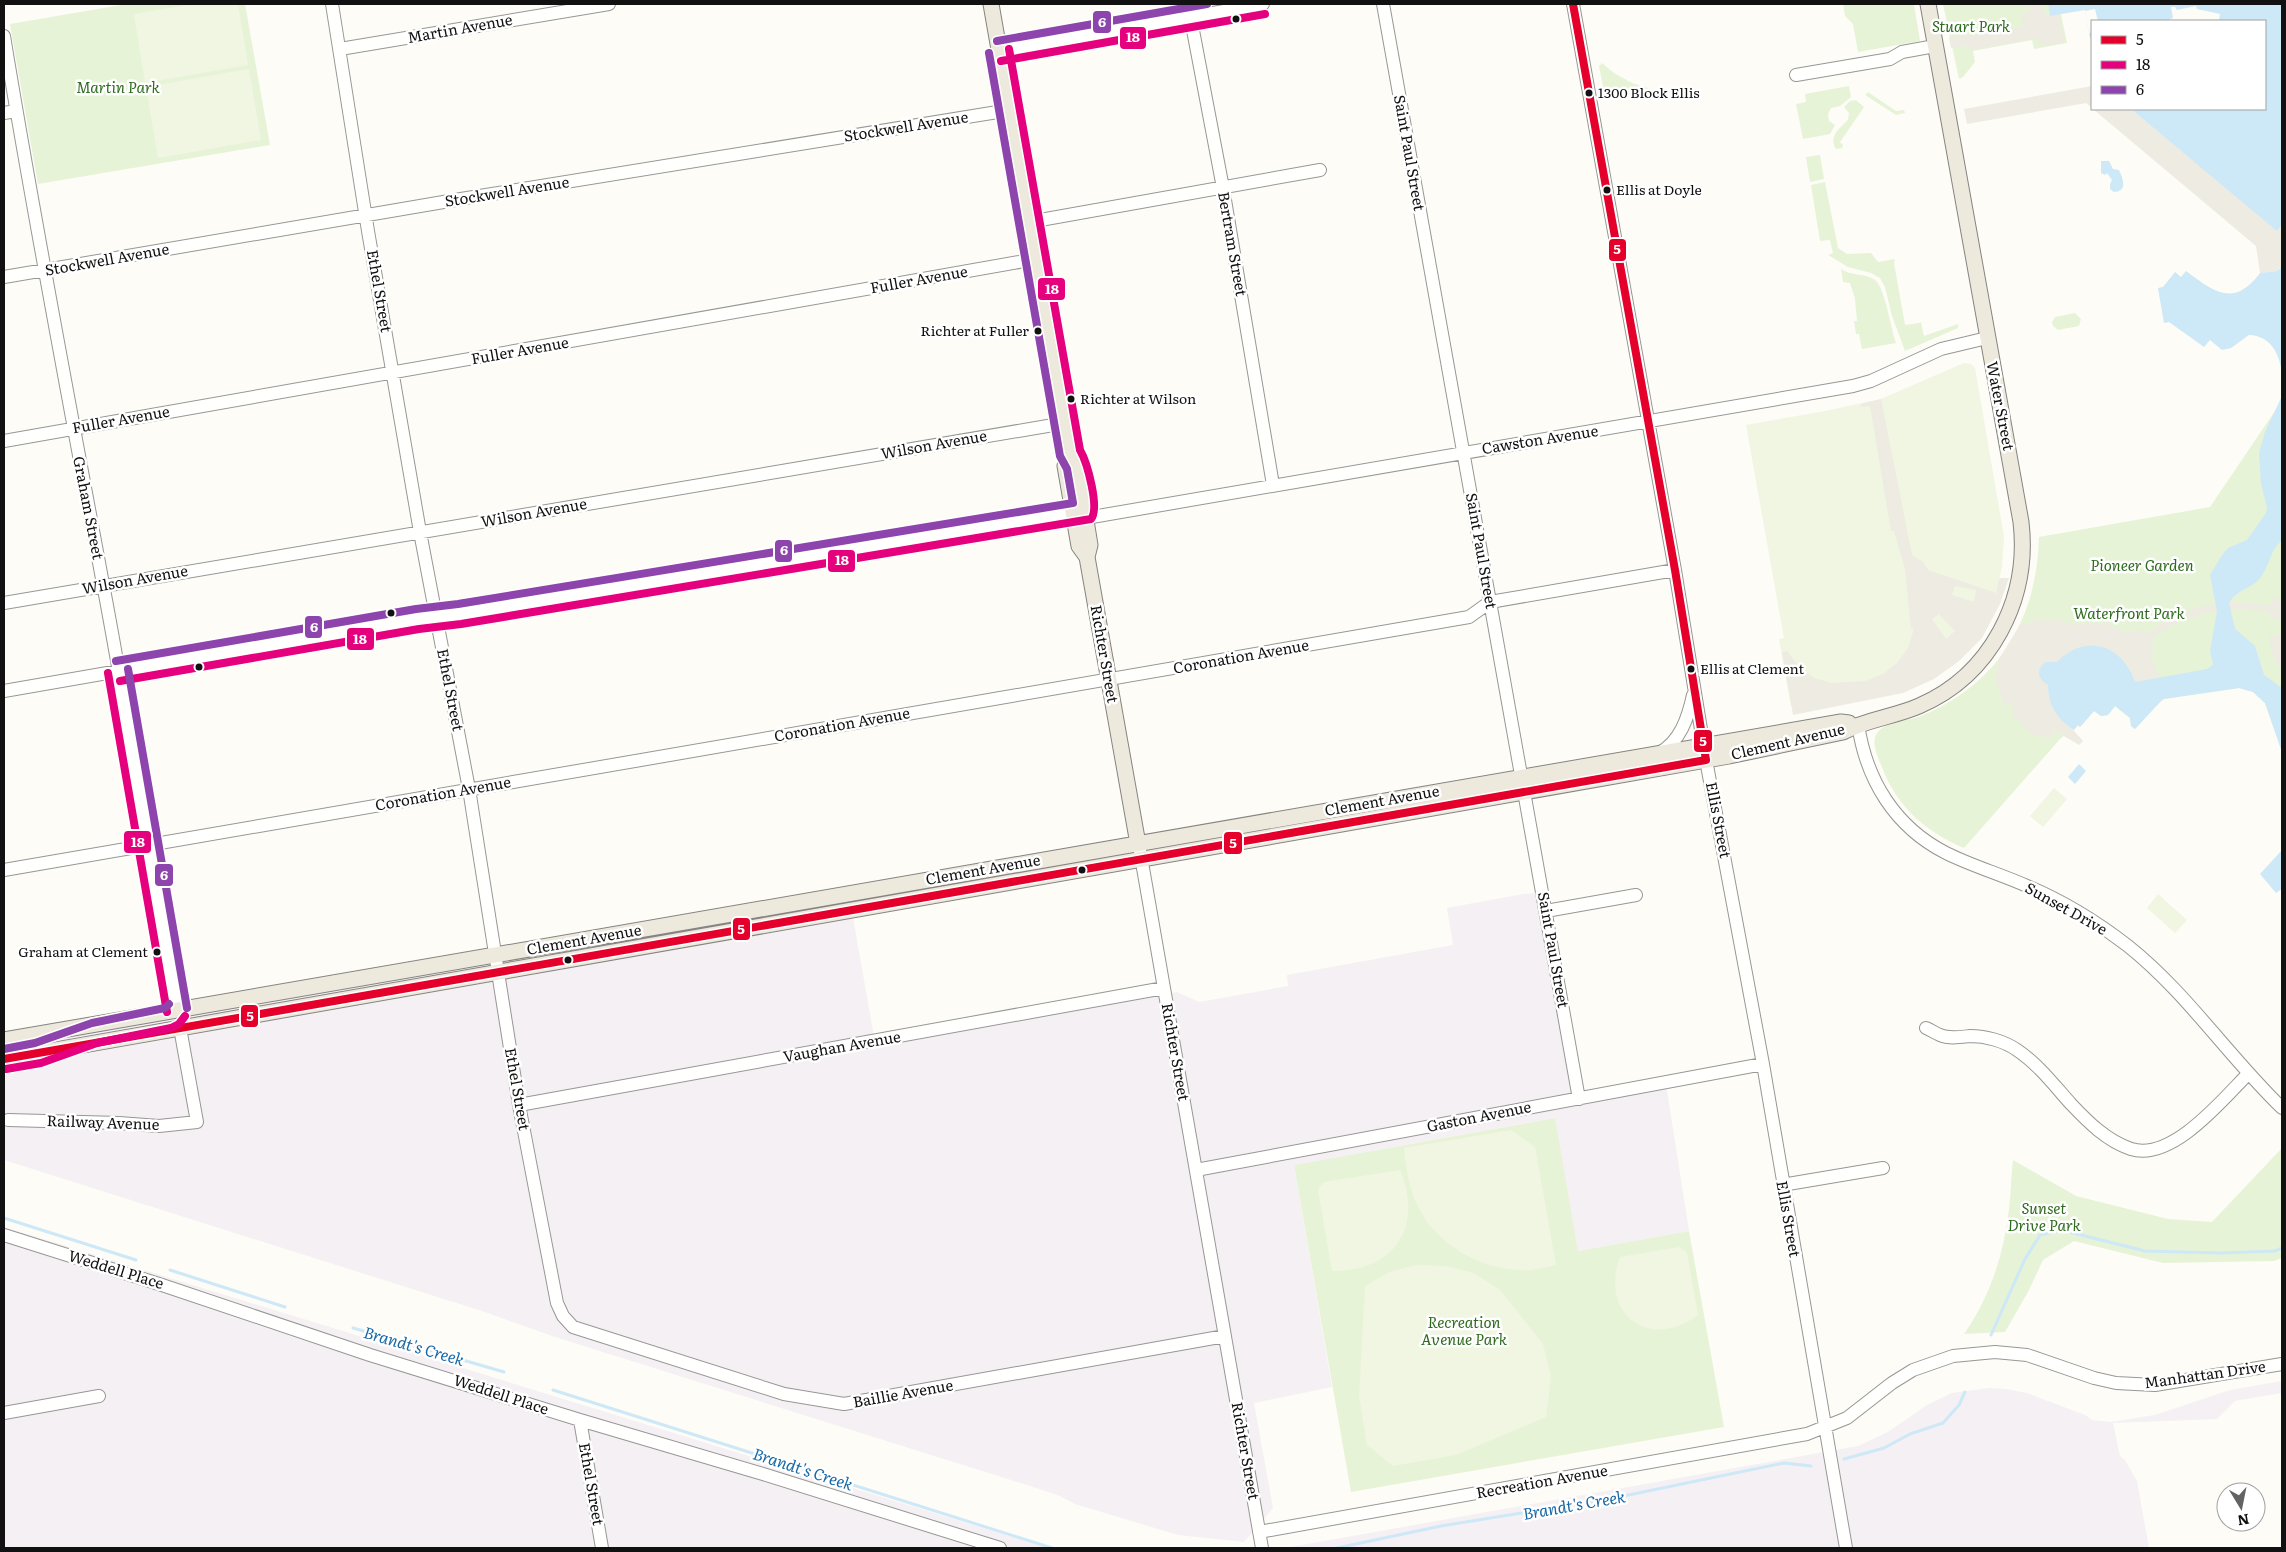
<svg xmlns="http://www.w3.org/2000/svg" width="2286" height="1552" font-family="Literata,serif">
  <style>
    .industrial { fill: #f5f0f3 }
    .green { fill: #e7f3d7 }
    .pitch { fill: #f0f6e1 }
    .plaza { fill: #edebe2; fill-rule: evenodd }
    .water { fill: #cde8f7 }
    .pier { fill: #fdfcf7 }
    .lines { fill: none; stroke-linecap: round; stroke-linejoin: round }
    .stream { stroke: #cde8f7; stroke-width: 3 }
    .minor-casing { stroke: #979795; stroke-width: 14 }
    .major-casing { stroke: #858482; stroke-width: 17 }
    .minor { stroke: #fffffe; stroke-width: 12 }
    .major { stroke: #ede9dc; stroke-width: 15 }
    .bus-1-casing { stroke: #fff; stroke-width: 11 }
    .bus-2-casing { stroke: #fff; stroke-width: 11 }
    .bus-3-casing { stroke: #fff; stroke-width: 11 }
    .bus-1 { stroke: #e4002b; stroke-width: 8 }
    .bus-2 { stroke: #e5007d; stroke-width: 8 }
    .bus-3 { stroke: #8e44ad; stroke-width: 8 }
    .bus-dot { fill: #111; stroke: #fff; stroke-width: 2 }
    .labels { text-anchor: middle; stroke-width: 5; stroke-linejoin: round; paint-order: stroke }
    .bus-label { font-size: 14px; fill: #111; stroke: #fff; text-anchor: start }
    .park-label { font-size: 15px; font-style: italic; fill: #2f6b1f; stroke: #fff }
    .street-label { font-size: 15px; fill: #111; stroke: #fff }
    .water-label { font-size: 16px; font-style: italic; fill: #1768a6; stroke: #fff }
    .line-badge { stroke: #fff; stroke-width: 2 }
    .badge-label { font-size: 14px; text-anchor: middle; font-weight: bold; fill: #fff }
  </style>
  <rect width="100%" height="100%" fill="#fdfcf7"/>
  <!-- industrial -->
  <path class="industrial" d="M1547,892L1583,1097L1666,1084L1689,1231L1578,1251L1554,1118L1294,1165L1332,1387L1254,1403L1273,1508L1244,1542L1178,1535L1075,1504L1060,1496L1027,1485L555,1337L485,1312L4,1160V1048L479,964L850,901L875,1042L1177,992L1199,1002L1288,986L1287,975L1453,945L1447,908L1523,894Z
    M4,1227L1048,1548H4Z
    M2282,1381V1393L2235,1401L2217,1419L2113,1423L2120,1456L2125,1460L2137,1481L2149,1548H1285L1858,1446L1888,1432L1927,1405L1952,1393L1989,1388L2006,1389L2027,1393L2085,1415L2092,1420L2111,1422L2155,1415L2230,1390Z"/>
  <!-- green -->
  <path class="green" d="M127,4H245L270,145L38,184L10,24Z
    M1843,4H1914L1920,41L1858,52L1853,24L1845,16Z
    M1943,4H2048L2050,16L2061,14L2067,43L2034,49L2032,40L1973,51L1975,62L1963,77L1959,79Z
    M1602,63L1614,73L1632,83L1651,89L1605,97L1599,66Z
    M1849,86L1851,97L1840,106L1831,108L1828,114L1829,121L1835,125L1830,134L1803,139L1796,104L1806,102L1805,94Z
    M1868,92L1896,111L1904,110L1905,113L1896,115L1865,95Z
    M1856,100L1864,107L1840,142L1843,145L1842,148L1836,149C1828,136 1840,128 1848,120L1849,113L1844,107L1850,101Z
    M1820,155L1824,179L1810,182L1806,157Z
    M1825,182L1838,248L1847,254L1871,253L1878,262L1895,259L1894,263L1905,325L1925,322L1921,323L1924,336L1958,324V328L1905,351L1892,316L1885,287L1880,278L1871,273L1848,267L1828,255L1833,253L1830,240L1820,241L1811,185Z
    M1841,269C1851,276 1865,273 1875,280C1885,288 1891,329 1896,343L1862,349L1859,334H1856L1854,321H1857L1855,299L1850,283L1843,282Z
    M2075,313L2081,319L2079,326L2058,330L2053,326L2052,322L2055,317Z
    M2282,396V752L2265,703L2253,692L2239,688L2165,699L2158,703L2135,729L2131,726L2130,718L2115,706L2108,715L2101,716L2094,711L2080,727L2078,725L2061,738L1964,848C1926,832 1896,806 1882,767C1878,758 1873,748 1875,737C1882,720 1906,722 1921,716C1999,684 2037,619 2039,537L2210,507L2281,402Z
    M1555,1118L1578,1251L1689,1231L1724,1427L1351,1492L1294,1165Z
    M2282,1148V1258L2274,1261L2163,1263L2074,1241L2043,1260L2029,1290L2005,1332L1964,1334C1990,1297 2004,1254 2009,1209C2011,1193 2011,1176 2013,1160L2076,1196L2168,1219L2212,1222Z"/>
  <!-- pitch -->
  <path class="pitch" d="M194,4H238L248,65L145,83L134,14Z
    M249,69L261,140L158,158L146,87Z
    M1964,363L1971,364L1975,368L2004,537L2002,567L1996,593L1951,658L1791,706L1779,639L1784,638L1746,425L1825,411L1881,399Z
    M2054,788L2067,799L2043,827L2030,816Z
    M2158,894L2187,920L2175,933L2147,908Z
    M1511,1130L1535,1147L1556,1265C1547,1267 1538,1269 1529,1270C1483,1273 1432,1243 1415,1200C1408,1183 1406,1166 1404,1148Z
    M1400,1170C1424,1227 1394,1272 1332,1271L1318,1190L1324,1182Z
    M1680,1247L1687,1253L1698,1315C1650,1351 1599,1315 1620,1257Z
    M1416,1265L1446,1266L1474,1273L1500,1290L1543,1344L1551,1377L1546,1417L1456,1455L1393,1466L1367,1445L1359,1396L1365,1286L1389,1272Z"/>
  <!-- plaza -->
  <path class="plaza" d="M2029,4H2041L2047,16L2059,14L2064,42L2041,46L2037,38L1971,50L1970,47L1964,46L1951,48L1949,37L1979,35L1985,34V31L1988,30L1989,33L2021,27L2024,25L2021,19L2024,17L2022,14L2031,9Z
    M2092,86V108L2086,103L1967,124L1964,109Z
    M2093,109H2131L2277,230L2282,224V268L2280,267L2277,271L2260,273L2256,246Z
    M1881,399L1912,555L1923,562L1928,570L1996,593L1999,579L2000,578H2009L2000,604L1982,638L1959,661L1934,679L1903,693L1793,715L1782,653L1787,651L1799,667L1814,678L1832,683L1865,681L1883,674L1897,663L1908,648L1914,629L1911,628L1905,569L1894,531H1891L1870,406L1861,407V404ZM1955,586L1976,590L1974,602L1952,595ZM1939,614L1955,631L1946,639L1932,619Z
    M2273,597L2282,601V620L2269,618V611L2240,609L2211,611L2178,622L2155,636L2152,639L2153,649L2150,656L2160,678L2135,682L2129,667L2120,656L2104,647L2093,645L2083,646L2057,662H2046L2039,670V675L2044,682L2048,685L2052,706L2083,741L2079,745L2054,730L2052,732L2053,735L2048,738L2032,734L2024,727L2018,718L2015,719L2012,714L2014,711L2010,702L2004,705L2001,698L1996,679L1998,661L2021,623L2024,625L2040,619H2056L2076,625L2092,623L2106,624L2127,633L2139,630L2148,633L2168,620L2199,607L2230,602L2271,605Z
    M2282,634V671L2273,656L2269,636Z"/>
  <!-- water -->
  <path class="water" d="M2048,4H2282V224L2277,231L2131,109H2265V21H2092V38H2090L2085,10L2050,16Z
    M2101,161H2109L2113,169L2119,170C2123,179 2128,191 2114,192L2110,189V184L2112,180L2107,173L2105,175L2101,173Z
    M2281,267L2282,268V373C2279,353 2271,336 2249,335L2231,348L2222,350L2210,340L2204,347L2169,322L2164,323L2158,288L2163,287L2175,272L2181,277L2186,271C2214,292 2234,308 2260,273L2277,271Z
    M2282,396V541C2270,549 2269,568 2260,578C2251,589 2236,590 2229,603L2235,629L2255,646L2264,675L2282,688V752L2265,703L2253,692L2239,688L2163,699L2135,729L2131,726L2130,718L2115,706L2108,715L2101,716L2094,711L2080,727L2078,725L2074,730C2057,719 2048,705 2048,685C2038,679 2035,669 2046,662H2057C2086,632 2123,645 2135,682L2207,669L2213,665L2210,651L2217,611L2210,575L2222,555L2228,548L2247,540L2266,513L2267,507L2261,484L2259,453L2265,432Z
    M2079,764L2086,771L2075,784L2068,777Z
    M2282,850V889L2276,893L2260,874Z"/>
  <!-- pier -->
  <path class="pier" d="M2196,6L2197,9L2220,14L2219,20L2166,21L2173,18L2171,7H2175L2177,10Z
    M2095,9L2098,21H2092V32L2089,33L2085,11Z"/>
  <g class="lines">
    <!-- stream -->
    <path class="stream" d="M4,1218L136,1260
      M170,1270L285,1307
      M353,1328L504,1372
      M1991,1335L2025,1259L2040,1235L2061,1230L2145,1251L2221,1253L2275,1251L2282,1248
      M553,1390L1052,1548
      M1844,1459L1884,1448L1910,1434L1943,1423L1959,1405L1965,1392
      M1337,1548L1441,1526L1614,1498L1784,1463L1811,1466"/>
    <defs>
      <path id="minor" d="M332,4L368,231L420,532L469,789L519,1105L557,1303L563,1316L573,1327L784,1394L844,1404L1225,1336
        M1188,4L1223,188L1273,485
        M1383,4L1579,1099
        M1573,4L1675,570L1706,760L1763,1064L1846,1548
        M4,36C34,219 69,401 103,584C130,726 151,868 177,1010
        M340,49L609,4
        M999,51L1263,4
        M1796,75L1890,59L1902,52L1935,46
        M4,113L16,111
        M1029,222L1320,170
        M4,277L461,199L1010,110
        M4,441L1036,259
        M1086,518L1853,386L1871,381L1941,349L1987,338
        M4,603L1065,423
        M4,691L418,619L459,614L1082,511
        M1858,724C1866,780 1895,827 1946,853C1972,866 2000,874 2027,886C2063,901 2097,922 2128,946C2187,993 2228,1056 2282,1108
        M1659,753C1680,742 1688,718 1693,695
        M1140,851L1262,1548
        M4,870L1469,617L1490,602L1675,570
        M1546,911L1636,895
        M1926,1028C1931,1030 1935,1033 1940,1035C1949,1039 1961,1037 1970,1036C1986,1036 2004,1041 2017,1050C2038,1064 2054,1085 2071,1104C2088,1122 2107,1141 2131,1149C2172,1162 2223,1099 2248,1074
        M519,1105L1164,988
        M8,1120L119,1123L159,1126L197,1122L180,1028
        M1196,1170L1763,1064
        M1782,1185L1883,1168
        M4,1235L159,1284L370,1355L580,1420L763,1474L1000,1548
        M4,1413L99,1396
        M580,1420L602,1548
        M1259,1532L1807,1434L1847,1418L1892,1383L1913,1370L1953,1356L1995,1352L2027,1355L2094,1378L2116,1383L2155,1385L2282,1364"/>
      <path id="major" d="M991,4L1070,454L1077,465L1090,545L1087,557L1138,844
        M1070,454L1065,466L1079,546L1087,557
        M4,1040L1841,722L1849,723
        M4,1059L1729,756L1843,732C1867,719 1894,717 1919,706C1991,675 2030,599 2021,522L1928,4"/>
    </defs>
    <!-- minor casing -->
    <use href="#minor" class="minor-casing"/>
    <!-- major casing -->
    <use href="#major" class="major-casing"/>
    <!-- minor -->
    <use href="#minor" class="minor"/>
    <!-- major -->
    <use href="#major" class="major"/>
    <defs>
      <path id="bus-1" d="M4,1059L1706,760L1675,570L1573,4"/>
      <path id="bus-2" d="M1001,61L1265,14
        M108,673L167,1012
        M120,681L419,629L461,624L1091,519C1100,508 1087,462 1080,450L1009,49
        M6,1069L41,1063L97,1043L171,1028L179,1024L185,1016"/>
      <path id="bus-3" d="M997,41L1207,4
        M116,661L416,609L458,604L1073,503L1067,469L1060,456L989,53
        M128,669L187,1008
        M4,1049L35,1043L92,1023L165,1008L169,1004"/>
    </defs>
    <!-- bus-1 casing -->
    <use href="#bus-1" class="bus-1-casing"/>
    <!-- bus-2 casing -->
    <use href="#bus-2" class="bus-2-casing"/>
    <!-- bus-3 casing -->
    <use href="#bus-3" class="bus-3-casing"/>
    <!-- bus-1 -->
    <use href="#bus-1" class="bus-1"/>
    <!-- bus-2 -->
    <use href="#bus-2" class="bus-2"/>
    <!-- bus-3 -->
    <use href="#bus-3" class="bus-3"/>
  </g>
  <!-- markers -->
  <g class="bus-dot">
    <circle cx="1236" cy="19" r="4.5"/>
    <circle cx="1589" cy="93" r="4.5"/>
    <circle cx="1607" cy="190" r="4.5"/>
    <circle cx="1038" cy="331" r="4.5"/>
    <circle cx="1071" cy="399" r="4.5"/>
    <circle cx="391" cy="613" r="4.5"/>
    <circle cx="199" cy="667" r="4.5"/>
    <circle cx="1691" cy="669" r="4.5"/>
    <circle cx="1082" cy="870" r="4.5"/>
    <circle cx="157" cy="952" r="4.5"/>
    <circle cx="568" cy="960" r="4.5"/>
  </g>
  <g class="labels">
    <!-- bus labels -->
    <g class="bus-label">
      <text x="1598" y="98">1300 Block Ellis</text>
      <text x="1616" y="195">Ellis at Doyle</text>
      <text x="1029" y="336" text-anchor="end">Richter at Fuller</text>
      <text x="1080" y="404">Richter at Wilson</text>
      <text x="1700" y="674">Ellis at Clement</text>
      <text x="148" y="957" text-anchor="end">Graham at Clement</text>
    </g>
    <!-- park labels -->
    <g class="park-label">
      <text x="1971" y="32">Stuart Park</text>
      <text x="118" y="93">Martin Park</text>
      <text x="2142" y="571">Pioneer Garden</text>
      <text x="2129" y="619">Waterfront Park</text>
      <text x="2044" y="1214">Sunset<tspan x="2044" dy="17">Drive Park</tspan></text>
      <text x="1464" y="1328">Recreation<tspan x="1464" dy="17">Avenue Park</tspan></text>
    </g>
    <!-- street labels -->
    <g class="street-label">
      <text transform="translate(460 29) rotate(-10)" y="5">Martin Avenue</text>
      <text transform="translate(906 127) rotate(-9)" y="5">Stockwell Avenue</text>
      <text transform="translate(1409 153) rotate(80)" y="5">Saint Paul Street</text>
      <text transform="translate(507 192) rotate(-9)" y="5">Stockwell Avenue</text>
      <text transform="translate(1232 244) rotate(80)" y="5">Bertram Street</text>
      <text transform="translate(107 260) rotate(-10)" y="5">Stockwell Avenue</text>
      <text transform="translate(919 280) rotate(-10)" y="5">Fuller Avenue</text>
      <text transform="translate(379 291) rotate(80)" y="5">Ethel Street</text>
      <text transform="translate(520 351) rotate(-10)" y="5">Fuller Avenue</text>
      <text transform="translate(2000 406) rotate(79)" y="5">Water Street</text>
      <text transform="translate(121 420) rotate(-10)" y="5">Fuller Avenue</text>
      <text transform="translate(1540 440) rotate(-9)" y="5">Cawston Avenue</text>
      <text transform="translate(934 445) rotate(-10)" y="5">Wilson Avenue</text>
      <text transform="translate(88 508) rotate(79)" y="5">Graham Street</text>
      <text transform="translate(534 513) rotate(-10)" y="5">Wilson Avenue</text>
      <text transform="translate(1481 551) rotate(80)" y="5">Saint Paul Street</text>
      <text transform="translate(135 580) rotate(-10)" y="5">Wilson Avenue</text>
      <text transform="translate(1104 654) rotate(80)" y="5">Richter Street</text>
      <text transform="translate(1241 657) rotate(-10)" y="5">Coronation Avenue</text>
      <text transform="translate(450 690) rotate(79)" y="5">Ethel Street</text>
      <text transform="translate(842 725) rotate(-10)" y="5">Coronation Avenue</text>
      <text transform="translate(1788 742) rotate(-13)" y="5">Clement Avenue</text>
      <text transform="translate(443 794) rotate(-10)" y="5">Coronation Avenue</text>
      <text transform="translate(1382 801) rotate(-10)" y="5">Clement Avenue</text>
      <text transform="translate(1718 820) rotate(79)" y="5">Ellis Street</text>
      <text transform="translate(983 870) rotate(-10)" y="5">Clement Avenue</text>
      <text transform="translate(2066 909) rotate(29)" y="5">Sunset Drive</text>
      <text transform="translate(584 940) rotate(-10)" y="5">Clement Avenue</text>
      <text transform="translate(1553 950) rotate(80)" y="5">Saint Paul Street</text>
      <text transform="translate(842 1047) rotate(-10)" y="5">Vaughan Avenue</text>
      <text transform="translate(1175 1052) rotate(80)" y="5">Richter Street</text>
      <text transform="translate(517 1089) rotate(80)" y="5">Ethel Street</text>
      <text transform="translate(1479 1117) rotate(-11)" y="5">Gaston Avenue</text>
      <text transform="translate(103 1123) rotate(2)" y="5">Railway Avenue</text>
      <text transform="translate(1788 1219) rotate(80)" y="5">Ellis Street</text>
      <text transform="translate(116 1270) rotate(17)" y="5">Weddell Place</text>
      <text transform="translate(2205 1375) rotate(-8)" y="5">Manhattan Drive</text>
      <text transform="translate(903 1394) rotate(-10)" y="5">Baillie Avenue</text>
      <text transform="translate(501 1395) rotate(18)" y="5">Weddell Place</text>
      <text transform="translate(1245 1451) rotate(80)" y="5">Richter Street</text>
      <text transform="translate(1542 1482) rotate(-10)" y="5">Recreation Avenue</text>
      <text transform="translate(591 1484) rotate(80)" y="5">Ethel Street</text>
    </g>
    <!-- water labels -->
    <g class="water-label">
      <text transform="translate(414 1346) rotate(16)" y="6">Brandt's Creek</text>
      <text transform="translate(803 1469) rotate(18)" y="6">Brandt's Creek</text>
      <text transform="translate(1574 1505) rotate(-10)" y="6">Brandt's Creek</text>
    </g>
  </g>
  <g class="line-badge">
    <rect x="1092" y="10" width="20" height="24" rx="5" fill="#8e44ad"/>
    <rect x="1119" y="26" width="28" height="24" rx="5" fill="#e5007d"/>
    <rect x="1608" y="238" width="19" height="24" rx="5" fill="#e4002b"/>
    <rect x="1037" y="277" width="29" height="24" rx="5" fill="#e5007d"/>
    <rect x="774" y="539" width="19" height="24" rx="5" fill="#8e44ad"/>
    <rect x="827" y="549" width="29" height="24" rx="5" fill="#e5007d"/>
    <rect x="304" y="615" width="19" height="24" rx="5" fill="#8e44ad"/>
    <rect x="346" y="627" width="29" height="24" rx="5" fill="#e5007d"/>
    <rect x="1693" y="729" width="20" height="24" rx="5" fill="#e4002b"/>
    <rect x="123" y="830" width="29" height="24" rx="5" fill="#e5007d"/>
    <rect x="1223" y="831" width="20" height="24" rx="5" fill="#e4002b"/>
    <rect x="154" y="863" width="20" height="24" rx="5" fill="#8e44ad"/>
    <rect x="732" y="917" width="19" height="24" rx="5" fill="#e4002b"/>
    <rect x="240" y="1004" width="19" height="24" rx="5" fill="#e4002b"/>
  </g>
  <g class="badge-label">
    <text x="1102" y="27">6</text>
    <text x="1133" y="42">18</text>
    <text x="1617" y="254">5</text>
    <text x="1052" y="294">18</text>
    <text x="784" y="555">6</text>
    <text x="842" y="565">18</text>
    <text x="314" y="632">6</text>
    <text x="360" y="644">18</text>
    <text x="1703" y="746">5</text>
    <text x="138" y="847">18</text>
    <text x="1233" y="848">5</text>
    <text x="164" y="880">6</text>
    <text x="741" y="934">5</text>
    <text x="250" y="1021">5</text>
  </g>
  <!-- border -->
  <rect width="2286" height="1552" fill="none" stroke="#111111" stroke-width="10"/>
  <!-- legend -->
  <rect x="2091" y="20" width="175" height="90" fill="#ffffff" stroke="#a0a0a0"/>
  <rect x="2101" y="36" width="25" height="8" fill="#e4002b" stroke="#a0a0a0"/>
  <text x="2136" y="45" font-size="15" fill="#111111">5</text>
  <rect x="2101" y="61" width="25" height="8" fill="#e5007d" stroke="#a0a0a0"/>
  <text x="2136" y="70" font-size="15" fill="#111111">18</text>
  <rect x="2101" y="86" width="25" height="8" fill="#8e44ad" stroke="#a0a0a0"/>
  <text x="2136" y="95" font-size="15" fill="#111111">6</text>
  <!-- north arrow -->
  <g transform="translate(2241 1507) rotate(170)"><circle r="24" fill="#ffffff" stroke="#a0a0a0"/>
  <path d="M0-4L9 19L0 12L-9 19Z" fill="#646362"/>
  <text y="-8" font-size="14" font-weight="bold" text-anchor="middle" fill="#111111">N</text>
  </g>
</svg>
